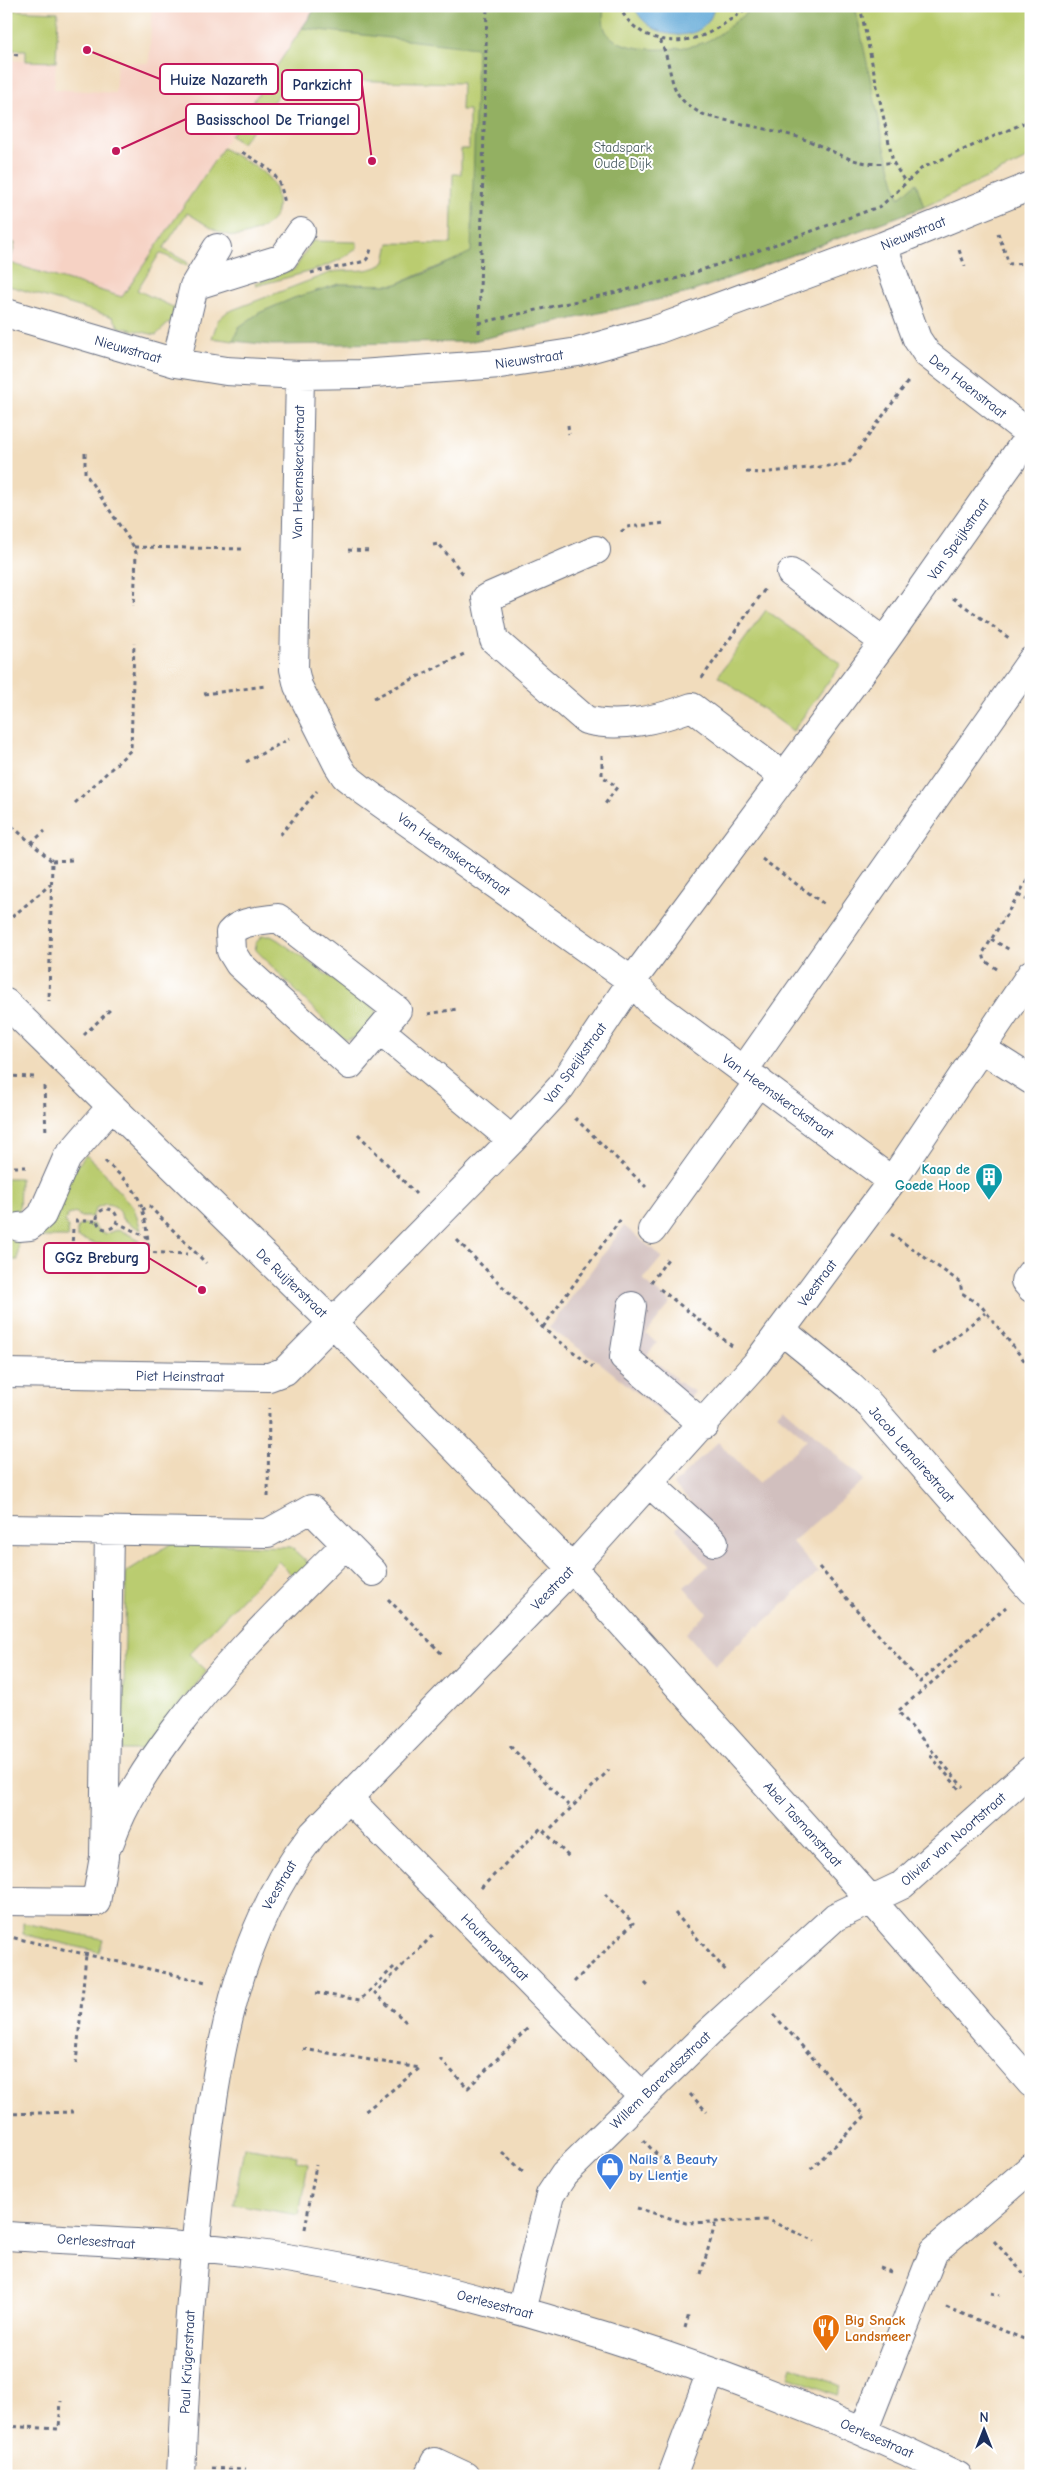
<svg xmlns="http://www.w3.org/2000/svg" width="1037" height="2482" font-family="'Comic Neue',sans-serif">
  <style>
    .built { fill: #f6d2c4 }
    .industrial { fill: #d1bfbe }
    .green { fill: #bacc6f; stroke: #6a7e66 }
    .forest { fill: #93b062; stroke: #577060 }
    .water { fill: #61a8d7; stroke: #3e6c9a }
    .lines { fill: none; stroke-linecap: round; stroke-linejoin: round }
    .minor-casing { stroke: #666c7f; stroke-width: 30 }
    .path { stroke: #666c7f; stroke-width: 3; stroke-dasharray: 4 4; stroke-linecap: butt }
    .minor { stroke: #fff; stroke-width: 28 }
    .labels { text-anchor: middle; stroke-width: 4; stroke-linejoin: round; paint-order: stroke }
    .park-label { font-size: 14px; fill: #4b5e63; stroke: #fff }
    .street-label { font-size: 14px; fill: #1b2f5e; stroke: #fff }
    .culture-label { font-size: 14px; font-weight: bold; fill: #0d838f; stroke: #fff; text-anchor: end }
    .shop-label { font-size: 14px; font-weight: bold; fill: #366cbe; stroke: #fff; text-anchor: start }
    .food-label { font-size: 14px; font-weight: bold; fill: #c56008; stroke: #fff; text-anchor: start }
    .leader { fill: none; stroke: #c2185b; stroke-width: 2 }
    .callout-dot { fill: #c2185b; stroke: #fff; stroke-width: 2 }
    .callout { fill: #fff; stroke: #c2185b; stroke-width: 2 }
    .callout-label { font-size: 15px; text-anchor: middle; font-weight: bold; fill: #1b2f5e }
  </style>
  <rect width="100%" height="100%" fill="#fff"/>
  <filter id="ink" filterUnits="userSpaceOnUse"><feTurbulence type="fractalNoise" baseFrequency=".02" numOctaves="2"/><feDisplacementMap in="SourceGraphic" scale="10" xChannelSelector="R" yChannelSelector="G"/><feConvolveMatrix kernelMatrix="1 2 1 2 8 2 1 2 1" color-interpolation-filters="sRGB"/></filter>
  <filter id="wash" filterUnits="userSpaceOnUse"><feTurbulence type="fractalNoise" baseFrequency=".0096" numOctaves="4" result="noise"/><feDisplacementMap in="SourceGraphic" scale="20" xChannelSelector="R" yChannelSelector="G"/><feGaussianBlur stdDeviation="1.12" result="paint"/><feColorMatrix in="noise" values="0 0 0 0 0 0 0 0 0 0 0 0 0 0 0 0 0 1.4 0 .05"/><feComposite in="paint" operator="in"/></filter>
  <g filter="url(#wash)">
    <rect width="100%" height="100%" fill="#f1dcbc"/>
    <!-- built -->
    <path class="built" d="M152,6H317L122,297L9,263L15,243L6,240V211H10L13,143L6,142V60L56,62L54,89L115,93L117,63H149Z"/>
    <!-- industrial -->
    <path class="industrial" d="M624,1226L662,1257L643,1280L671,1303L646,1334L657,1343L647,1355L676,1378L675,1380L695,1392L668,1418L599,1362L549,1328Z
      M783,1407L864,1480L792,1542L818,1572L759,1627L757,1625L715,1666L686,1633L707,1613L684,1587L708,1566L676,1528L696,1508L673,1485L718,1442L758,1483L807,1440L777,1414Z"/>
    <!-- green -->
    <path class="green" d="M317,6H1031V157L924,207L688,293L468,342L471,253L394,285L339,284L294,298L259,313L239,327L233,341L212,338L218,320L227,312L332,272C349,269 371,274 385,262L389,243L451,244L453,174H461V149H469V110H461L462,83L290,79L242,143L230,136Z
      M8,10L58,12L56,62L26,61V50H6Z
      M223,148C238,158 264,168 273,184C277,191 279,207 276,214C271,227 245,238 232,236C215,233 202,221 187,213L163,249L187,262V266L160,253L137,290L175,308L171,321L156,335L119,327L113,317L6,285V240L15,243L10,263L122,297Z
      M312,241L357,242V248C334,269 286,277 256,286L255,283L295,269Z
      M766,610L841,664L793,731L718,676Z
      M262,936H271L278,940L376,1010L377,1017L358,1037L346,1040L340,1036L256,950L255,944Z
      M86,1155L105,1173L113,1185L134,1208L141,1230L122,1219C121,1209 114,1204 105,1204L96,1208L92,1217H81L76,1213L68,1215L65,1222L68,1228V1237H36L71,1174Z
      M6,1178H20L18,1260H6Z
      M82,1224H93L97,1230L106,1234L118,1229L140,1240L131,1245H124L95,1244L77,1237V1229Z
      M172,1543L291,1547L311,1566L297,1580L278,1561L189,1654L207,1671L143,1750H123L126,1572Z
      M23,1923L103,1939L99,1952L23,1934Z
      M244,2147L297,2156L296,2161L308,2164L299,2215L234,2204Z
      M792,2366L841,2386L837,2395L789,2376Z"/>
    <!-- forest -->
    <path class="forest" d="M317,6H604C603,14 602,26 607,33C623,55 683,51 705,42C724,34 738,17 755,7C761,4 842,6 855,6L884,144L899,198L916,183L924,207L688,293L468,342L272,345L233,341L239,327L259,313L294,298L339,284L394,285L426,273L471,252L477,48L302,28Z"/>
    <!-- water -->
    <path class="water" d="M634,6H714C709,47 648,42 634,6Z"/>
  </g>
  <g filter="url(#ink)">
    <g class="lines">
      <defs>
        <path id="minor" d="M883,246L917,339L927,354L1031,435
          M194,286L283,258L301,232
          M6,313L176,363L226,371L300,375L360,374L500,364L578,352L656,330L883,246L1031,186
          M176,363L194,286L217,248
          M300,375L294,669L298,686L338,765L345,776L364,791L632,981L651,1002L892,1181
          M596,550L486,598L494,640L586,720C621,729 659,719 692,707L784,777
          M791,573L884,642
          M6,1003L332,1322L572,1568L872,1901L1031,2083
          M380,1030L350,1065L239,964L231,951L230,933C241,920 261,921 278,918L397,1010L380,1030L512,1140
          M982,1049L1031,1080
          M744,1070L1031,661
          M19,1227L30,1226L42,1215L67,1158L111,1107
          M652,1230L759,1081
          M1031,1273L1025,1281L1031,1288
          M632,1306L624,1357L704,1425
          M781,1330L850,1386L870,1405L1031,1590
          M6,1373L269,1377L285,1371L512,1140L561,1087L632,981L884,642L1030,435
          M650,1484L714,1542
          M6,1529L268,1533L311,1509L373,1572
          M348,1798L642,2096
          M110,1842C125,1800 148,1766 174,1731C226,1661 285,1605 346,1544
          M6,1901L96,1902L104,1857L109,1530
          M6,2236C90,2241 175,2243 259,2254C356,2267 452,2291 545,2318C687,2359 826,2411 958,2476
          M521,2311L550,2195L564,2174L710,2031L835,1917L902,1885L1031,1770
          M863,2432L934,2251L1031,2168
          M181,2476C185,2378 191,2280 202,2182C217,2059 234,1934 313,1834L572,1568L756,1364L892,1181L1031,974
          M428,2476L435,2462L465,2476
          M672,2476L711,2372"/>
      </defs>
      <!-- minor casing -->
      <use href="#minor" class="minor-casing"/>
      <!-- path -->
      <path class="path" d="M619,6C634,39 671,48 704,35C720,28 735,16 750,6
        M860,6L893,162L905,182
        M660,40C677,75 663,97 707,116C736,123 765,128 794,136C831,146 852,170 893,162
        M6,54L19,55
        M242,152C269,169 280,171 285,205
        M998,233L1009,264L1031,263
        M959,250L965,266
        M311,273C320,270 364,263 366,260C369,257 370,252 371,249
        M479,323L675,279L749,254L881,206L922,168L1031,120
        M479,333L487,6
        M568,425L569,434
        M85,453V473L134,547L136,553L134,606
        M746,472L760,473L848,464L909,380
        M621,532L627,527L666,523
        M433,545L439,544L464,575
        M134,547L244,549
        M348,550L372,551
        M953,598L1009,638
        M702,678L765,589
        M204,694L266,686
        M374,698L466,653
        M602,755V776L617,787L603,807
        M246,762L289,739
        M75,803L131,750L134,643
        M6,821L52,861L49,1001
        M280,835L317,791
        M31,843L45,831
        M762,859L824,904
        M52,861L72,860
        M1018,895L1031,902
        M6,922L51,884
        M991,939L1010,950
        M997,969L985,961L983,953L1031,874
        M428,1014L457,1009
        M84,1035L112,1008
        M6,1076L35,1077
        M44,1086L46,1134
        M575,1118L646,1187
        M358,1134L416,1194
        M105,1161C114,1170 126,1179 133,1189C145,1206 147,1232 149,1251
        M6,1167H29
        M97 1219a10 10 0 1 1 20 0a10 10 0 1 1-20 0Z
        M142,1210L149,1206L206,1263
        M75,1221H97
        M116,1222L148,1238
        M891,1234L960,1282L962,1293L982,1307L1031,1369
        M457,1240L545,1330L593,1367
        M53,1249L67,1251
        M72,1249L73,1228
        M64,1260L67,1251L72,1249L187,1254
        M651,1282L668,1259
        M660,1289L732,1346
        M543,1327L621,1219
        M933,1354L985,1313
        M268,1497L269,1408
        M819,1567L920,1682L1006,1607
        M388,1599L443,1655
        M957,1661L898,1711L963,1787
        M510,1746L571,1808
        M930,1755L960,1790
        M551,1828L609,1770
        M481,1888L541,1828L571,1859
        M675,1913L728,1973
        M6,1936L206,1982
        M574,1982L633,1923L605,1894
        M645,1983L649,1987
        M316,1993L360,2000L394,1967
        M774,2015L865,2116L809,2171
        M406,2022L375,1993L435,1933
        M303,2049L420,2068L363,2113
        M440,2059L468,2088L529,2027
        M76,2064L86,1955
        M690,2094L707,2112
        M6,2114L73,2112
        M643,2140L660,2158
        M502,2152L525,2173
        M637,2208L686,2223L768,2220L815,2241
        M305,2229L316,2165
        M994,2241L1027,2277
        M880,2268L891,2272
        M701,2274L716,2221
        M991,2293L1000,2295
        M946,2307L1031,2342
        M685,2328L689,2314
        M6,2426L59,2429L61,2401
        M212,2468L246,2470"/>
      <!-- minor -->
      <use href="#minor" class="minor"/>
    </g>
  </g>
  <!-- icons -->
  <defs>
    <symbol id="building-pin" viewBox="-11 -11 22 30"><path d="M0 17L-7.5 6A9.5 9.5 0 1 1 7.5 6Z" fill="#0f9aa8" stroke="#fff"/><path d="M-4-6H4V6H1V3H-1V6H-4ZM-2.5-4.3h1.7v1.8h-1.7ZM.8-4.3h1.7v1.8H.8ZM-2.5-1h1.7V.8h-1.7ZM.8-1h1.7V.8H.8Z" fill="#fff"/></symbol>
    <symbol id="shop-pin" viewBox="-11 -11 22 30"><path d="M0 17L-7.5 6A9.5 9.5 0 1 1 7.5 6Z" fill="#3f7fe0" stroke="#fff"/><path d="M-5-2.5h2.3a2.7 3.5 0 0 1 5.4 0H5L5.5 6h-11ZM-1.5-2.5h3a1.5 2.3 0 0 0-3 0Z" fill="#fff"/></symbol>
    <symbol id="restaurant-pin" viewBox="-11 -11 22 30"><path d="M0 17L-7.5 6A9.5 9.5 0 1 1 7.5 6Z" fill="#e8710a" stroke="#fff"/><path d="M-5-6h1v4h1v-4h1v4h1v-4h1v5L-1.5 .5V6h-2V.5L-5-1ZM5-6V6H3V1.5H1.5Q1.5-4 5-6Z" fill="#fff"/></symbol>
  </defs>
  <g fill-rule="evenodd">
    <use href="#building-pin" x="973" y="1161" width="32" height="43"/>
    <use href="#shop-pin" x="594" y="2151" width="32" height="43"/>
    <use href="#restaurant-pin" x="810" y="2312" width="32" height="43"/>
  </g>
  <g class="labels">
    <!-- park labels -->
    <g class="park-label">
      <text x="623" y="152">Stadspark<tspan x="623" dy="16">Oude Dijk</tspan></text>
    </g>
    <!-- street labels -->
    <g class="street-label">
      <text transform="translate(913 233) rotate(-22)" y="5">Nieuwstraat</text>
      <text transform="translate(128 349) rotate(16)" y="5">Nieuwstraat</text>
      <text transform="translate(529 359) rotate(-8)" y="5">Nieuwstraat</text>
      <text transform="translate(968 386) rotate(38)" y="5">Den Haenstraat</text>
      <text transform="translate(298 472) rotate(-89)" y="5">Van Heemskerckstraat</text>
      <text transform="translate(958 539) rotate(-55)" y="5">Van Speijkstraat</text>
      <text transform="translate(454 854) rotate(35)" y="5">Van Heemskerckstraat</text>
      <text transform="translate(575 1063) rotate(-54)" y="5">Van Speijkstraat</text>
      <text transform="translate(778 1096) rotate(36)" y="5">Van Heemskerckstraat</text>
      <text transform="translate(292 1283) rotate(44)" y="5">De Ruijterstraat</text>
      <text transform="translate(817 1283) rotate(-53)" y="5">Veestraat</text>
      <text transform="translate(180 1376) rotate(1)" y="5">Piet Heinstraat</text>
      <text transform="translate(912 1454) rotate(49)" y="5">Jacob Lemairestraat</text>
      <text transform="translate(552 1588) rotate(-46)" y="5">Veestraat</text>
      <text transform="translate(803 1824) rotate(48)" y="5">Abel Tasmanstraat</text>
      <text transform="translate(953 1839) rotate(-41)" y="5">Olivier van Noortstraat</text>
      <text transform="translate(279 1885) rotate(-60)" y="5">Veestraat</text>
      <text transform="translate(495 1947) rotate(45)" y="5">Houtmanstraat</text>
      <text transform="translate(660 2080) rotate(-44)" y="5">Willem Barendszstraat</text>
      <text transform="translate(96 2241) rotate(4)" y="5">Oerlesestraat</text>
      <text transform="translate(495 2304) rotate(15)" y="5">Oerlesestraat</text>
      <text transform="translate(187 2362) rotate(-87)" y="5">Paul Krügerstraat</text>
      <text transform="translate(877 2438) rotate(24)" y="5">Oerlesestraat</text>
    </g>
    <!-- culture labels -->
    <g class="culture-label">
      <text x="970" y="1174">Kaap de<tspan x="970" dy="16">Goede Hoop</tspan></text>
    </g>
    <!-- shop labels -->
    <g class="shop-label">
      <text x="629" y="2164">Nails &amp; Beauty<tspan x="629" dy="16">by Lientje</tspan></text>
    </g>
    <!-- food labels -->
    <g class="food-label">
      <text x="845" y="2325">Big Snack<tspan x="845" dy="16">Landsmeer</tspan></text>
    </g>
  </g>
  <!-- callouts -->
  <path class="leader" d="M87 50L160 79M372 161L362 85M116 151L186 119M202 1290L149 1258"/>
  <g class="callout-dot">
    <circle cx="87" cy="50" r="5"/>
    <circle cx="372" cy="161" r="5"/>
    <circle cx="116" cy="151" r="5"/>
    <circle cx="202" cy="1290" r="5"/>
  </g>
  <g class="callout">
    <rect x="160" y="64" width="118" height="30" rx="5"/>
    <rect x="282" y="70" width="80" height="30" rx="5"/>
    <rect x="186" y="104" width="173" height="30" rx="5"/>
    <rect x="44" y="1243" width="105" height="30" rx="5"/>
  </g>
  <g class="callout-label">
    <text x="219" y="85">Huize Nazareth</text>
    <text x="322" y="90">Parkzicht</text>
    <text x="273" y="125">Basisschool De Triangel</text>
    <text x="97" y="1263">GGz Breburg</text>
  </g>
  <!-- margin -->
  <rect width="1037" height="2482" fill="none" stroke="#fff" stroke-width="25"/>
  <!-- north arrow -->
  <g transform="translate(984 2430)" stroke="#ffffff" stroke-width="4" paint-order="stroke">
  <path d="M0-4L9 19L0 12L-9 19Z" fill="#1b2f5e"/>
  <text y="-8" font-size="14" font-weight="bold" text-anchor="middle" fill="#1b2f5e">N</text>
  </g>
</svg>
